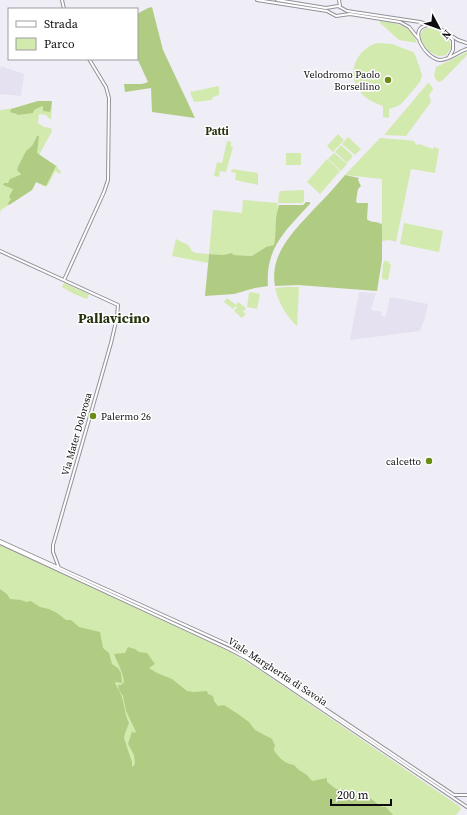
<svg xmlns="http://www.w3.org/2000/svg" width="467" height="815" font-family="'Source Serif 4',serif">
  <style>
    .built { fill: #e5e1f1 }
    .green { fill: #d3eaaf }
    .forest { fill: #b0cc83 }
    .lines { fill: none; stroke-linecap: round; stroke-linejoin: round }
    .minor-casing { stroke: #939199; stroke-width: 4 }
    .minor { stroke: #fff; stroke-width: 2 }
    .poi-dot { fill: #6a8c13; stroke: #fff; stroke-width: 1.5 }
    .labels { text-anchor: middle; stroke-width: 3; stroke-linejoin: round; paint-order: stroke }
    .poi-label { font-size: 10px; fill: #0d0c0f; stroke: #fff; text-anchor: end }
    .street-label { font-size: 10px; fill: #0d0c0f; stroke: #fff }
    .neighbourhood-label { font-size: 11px; font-weight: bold; fill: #26320e; stroke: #fff }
    .district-label { font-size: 14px; font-weight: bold; fill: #26320e; stroke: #fff }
  </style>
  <rect width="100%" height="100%" fill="#efedf6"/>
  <!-- built -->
  <path class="built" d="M1,66L24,74L21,96L0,94V70Z
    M359,292L376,293L371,310L382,312L381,315L384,317L386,315L390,297L428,304L424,322H423L420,331L350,340Z"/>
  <!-- green -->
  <path class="green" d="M380,21C396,23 412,25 417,43L399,40L380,23Z
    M426,28C437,28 451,36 451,48L446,55C434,60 422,46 420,35L423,30Z
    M377,43L392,44L413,52L416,57L422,75L420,82L403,102L398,106L389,109V118L383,117V106C375,103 369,101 363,95C345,78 354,50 377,43Z
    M467,52V55L443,80L439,82L436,80L434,75L436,67Z
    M428,83L430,84L433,89L429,95L431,102L406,136L384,135Z
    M219,86V95L213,97L212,100L194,102L190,92Z
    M38,101H52L51,120L46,115L39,114L38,123L44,127L51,128L52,131L39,155L57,166L58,169L60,170L61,172L60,174L55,171L48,185L45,187L36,182L32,190L1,210L0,213V110L15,108Z
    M338,134L344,140L333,152L327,146Z
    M348,137L361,149L355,155L342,144Z
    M380,138L406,140L414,141L416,145L419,144L433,149L434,147L439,149L435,173L411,169L396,242L390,240L382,241L381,223L382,222V179L345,175Z
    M227,141L231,142V147H233L226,172L220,171L219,177L214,176L217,162L222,163Z
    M341,145L353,156L347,163L335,152Z
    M286,153H301V165H286Z
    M334,153L347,164L341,171L328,159Z
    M327,159L340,171L320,194L307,182Z
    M232,169L258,173V185L235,180L236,173L231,172Z
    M304,190V201L302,203H278L277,211V224L275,245C266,247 260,252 252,256L234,255L229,253L223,255L209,254L208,263L172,256L176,239L188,245L192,251L196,253L209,254L213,210L242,213L243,200L278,203L279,193L281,191Z
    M404,223L443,231L439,252L400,244Z
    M385,260L387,262L389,261V264H391L388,280L382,279L383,264Z
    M64,283L89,294L87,299L74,294L62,287Z
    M286,287H299L297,326C285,315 279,303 275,288Z
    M251,292L260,294L257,309L247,307L249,293Z
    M227,298L236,305L238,302L246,308L243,312L246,314L242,318L234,311L237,307L235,306L233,309L224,302Z
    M0,545L229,651L261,671L459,806L461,809L456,815H0Z"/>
  <!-- forest -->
  <path class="forest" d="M152,7L163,50L195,118L152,112L151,88L125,92L124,84H142L148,82L137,58V14L148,8Z
    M38,101H52L51,109L50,112L43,111V107L42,106L34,110L33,113L17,115V114L10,112L11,109Z
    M37,136H39L37,153L56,166L46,186L36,182L32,190L9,205L8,203L11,199L9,197L13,189L3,185L4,183H8L10,179L20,175L21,174L17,170L18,167L26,151L32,146Z
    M345,175L359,178L358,180L361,186L358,189L356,201L357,203H368L367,219C371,224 378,220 382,225V260L377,291L298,285L275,286C269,254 294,231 314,209C325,198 335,187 345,175Z
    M306,202H310V204C286,230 265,248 268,286L255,288L234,294L205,296L209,254L223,255L231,253L234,255L252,256L266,247L274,245C277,232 274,218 279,205H303Z
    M0,589L7,594L10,599L21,600L26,602L31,601L40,607L49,609L57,613L66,620H71L79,627L100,632L103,648L109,653L112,664L118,668L121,673L122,683L116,682L115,683C118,689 122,695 123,701C125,710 125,714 129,723C128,726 124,735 124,738L132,762V767L135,764L134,755L128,744L132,731L134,733L136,732L126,711L123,696L119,690L118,685H121L124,682C123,672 118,664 114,654L125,653L128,647L135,649L139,652L147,653L155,664L149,668L157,673L172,679L187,691L194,692L207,691L208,694L213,696L214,701L218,706L224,705L238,714L249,722L255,730L272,739L275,745L274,750C278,757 285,764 294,765L299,770L307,775L312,781L327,778V782L336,789H342L345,791L348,790L349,794H354L358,798H370L382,807H386L393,815H0Z"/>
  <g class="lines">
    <defs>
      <path id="minor" d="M62,0L64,9
        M257,0L327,11L336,16L350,14L400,22L409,27L418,38
        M277,0L326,8L338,6L347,11L420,22L434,26
        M339,0L340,6
        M428,25C406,28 426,59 440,60C449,60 458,52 467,49
        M434,26L444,31L453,40V50L449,57
        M450,35L458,40L467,43
        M0,251L118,305L117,317L111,343L53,545V552L59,568
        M64,280L104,192L108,180L109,98L106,87L89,59
        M0,541L231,646L279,678L454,795
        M0,543L229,649L246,658L467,807
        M454,795H467"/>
    </defs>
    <!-- minor casing -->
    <use href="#minor" class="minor-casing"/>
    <!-- minor -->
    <use href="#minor" class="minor"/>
  </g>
  <!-- markers -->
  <g class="poi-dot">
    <circle cx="388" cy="80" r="4"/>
    <circle cx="93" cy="416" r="4"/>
    <circle cx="429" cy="461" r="4"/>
  </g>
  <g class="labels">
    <!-- poi labels -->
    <g class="poi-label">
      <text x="380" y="78">Velodromo Paolo<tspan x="380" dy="12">Borsellino</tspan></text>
      <text x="101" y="420" text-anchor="start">Palermo 26</text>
      <text x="421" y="465">calcetto</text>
    </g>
    <!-- street labels -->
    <g class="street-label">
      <text transform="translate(76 434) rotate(-74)" y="4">Via Mater Dolorosa</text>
      <text transform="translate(278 671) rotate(33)" y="4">Viale Margherita di Savoia</text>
    </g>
    <!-- neighbourhood labels -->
    <g class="neighbourhood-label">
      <text x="217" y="135">Patti</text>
    </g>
    <!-- district labels -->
    <g class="district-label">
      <text x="114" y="323">Pallavicino</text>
    </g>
  </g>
  <!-- legend -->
  <rect x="8" y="8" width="130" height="52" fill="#ffffff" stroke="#9e9e9f"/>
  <rect x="16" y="21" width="20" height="6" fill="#ffffff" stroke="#9e9e9f"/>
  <text x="44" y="28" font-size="12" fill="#0d0c0f">Strada</text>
  <rect x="16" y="38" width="20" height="12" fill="#d3eaaf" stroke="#9e9e9f"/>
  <text x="44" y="48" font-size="12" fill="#0d0c0f">Parco</text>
  <!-- north arrow -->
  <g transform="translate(439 28) rotate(131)" stroke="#ffffff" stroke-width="3" paint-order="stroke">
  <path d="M0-3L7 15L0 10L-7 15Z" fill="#0d0c0f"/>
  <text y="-6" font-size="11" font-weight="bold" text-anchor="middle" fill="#0d0c0f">N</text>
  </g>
  <!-- scale -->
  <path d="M331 799v6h60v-6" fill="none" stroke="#0d0c0f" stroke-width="2"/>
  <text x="337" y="799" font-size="12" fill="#0d0c0f" stroke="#ffffff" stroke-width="3" paint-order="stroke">200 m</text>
</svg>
